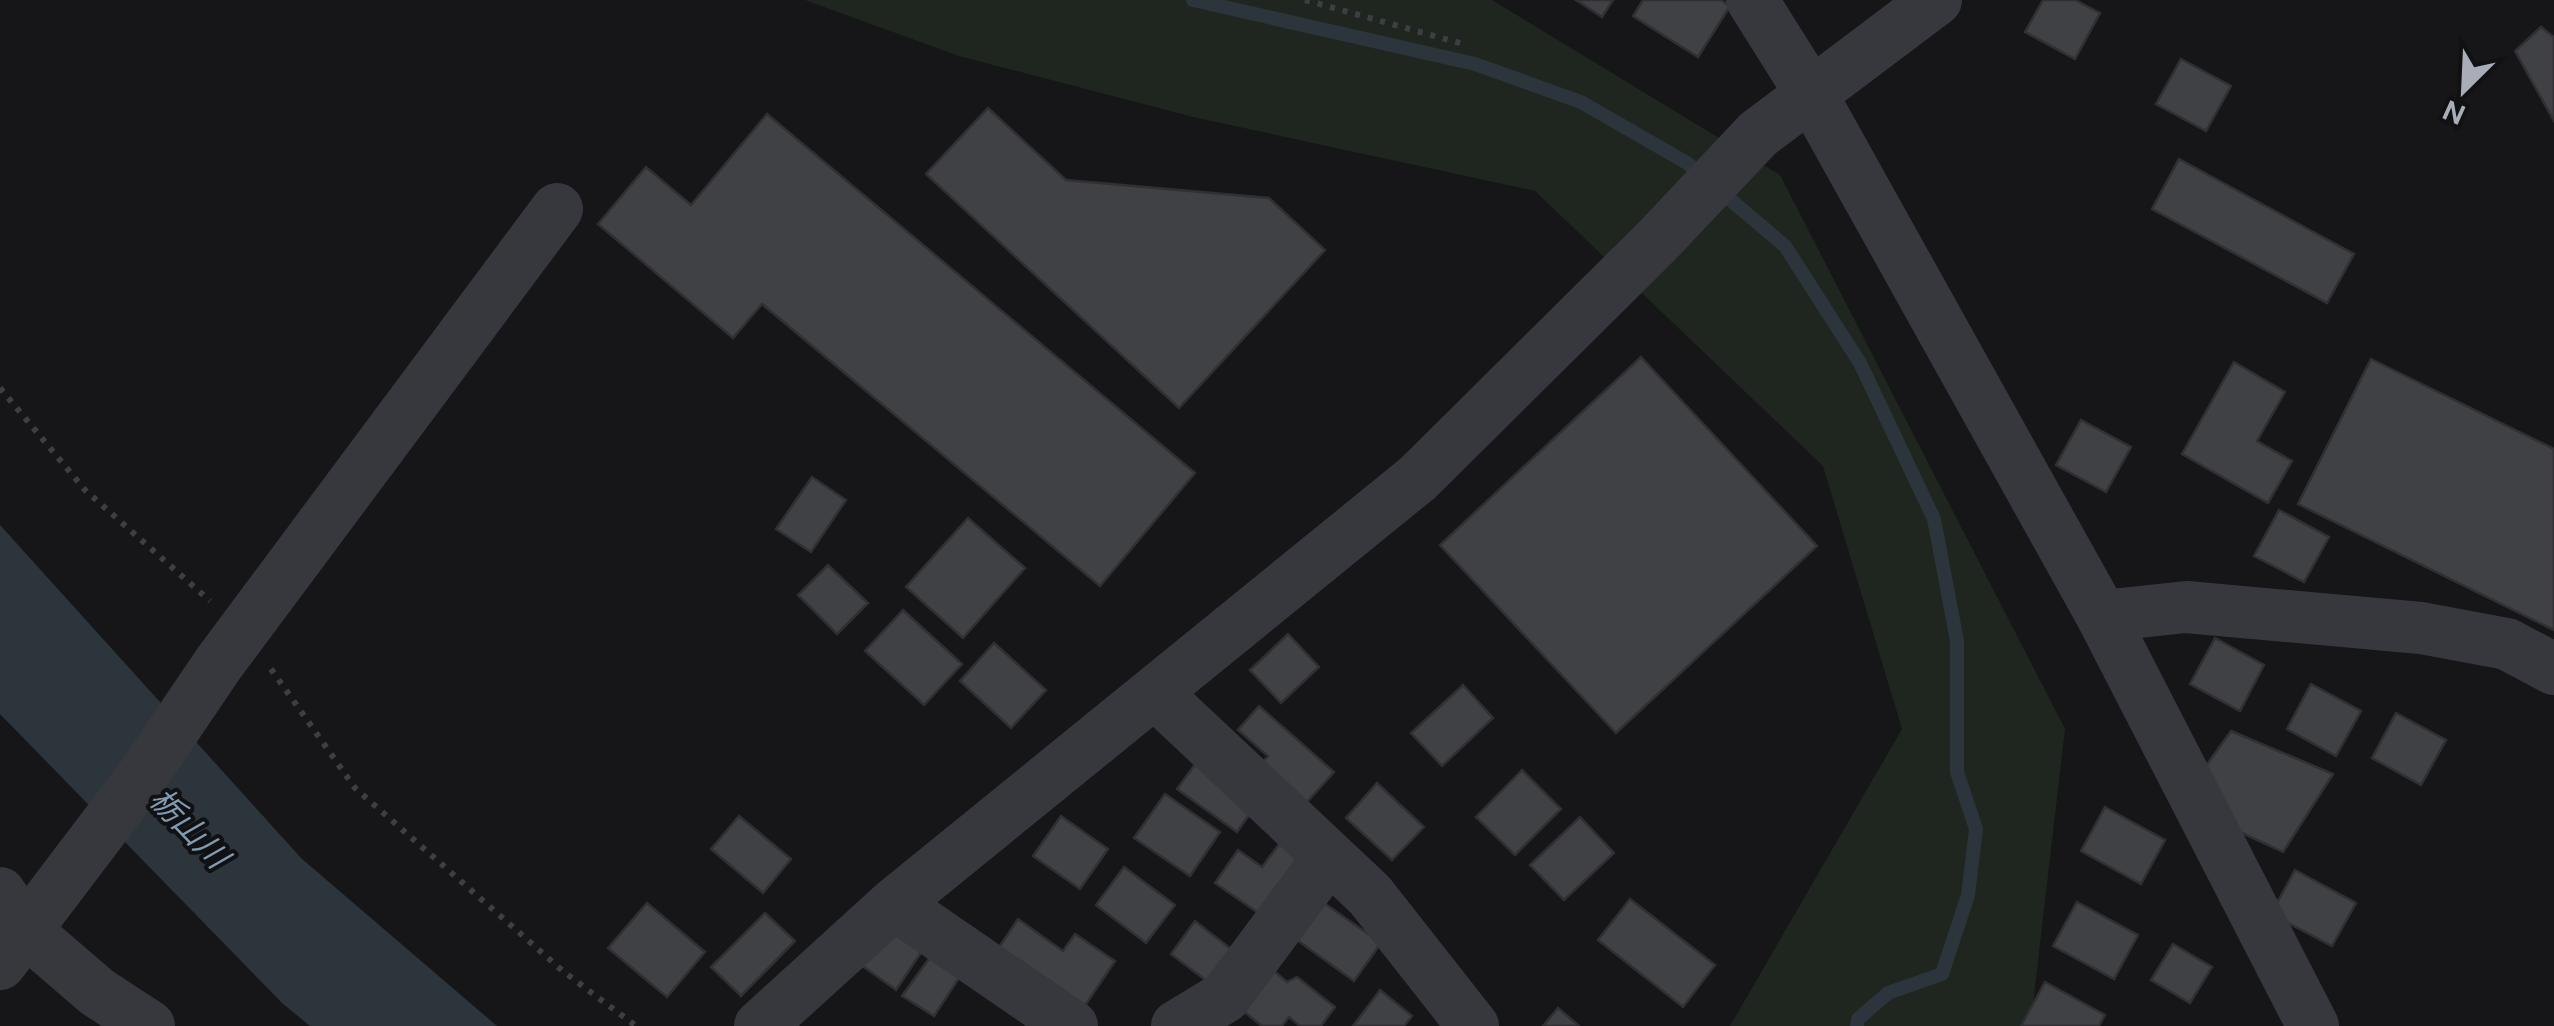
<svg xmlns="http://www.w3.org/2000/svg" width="2554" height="1026" font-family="'DM Sans','Noto Sans JP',sans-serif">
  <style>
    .green { fill: #1e261f }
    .water { fill: #2c353c }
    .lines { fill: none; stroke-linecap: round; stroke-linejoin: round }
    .stream { stroke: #2c353c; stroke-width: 14 }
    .building { fill: #404145; stroke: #303034; stroke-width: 2.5 }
    .path { stroke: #3d3f44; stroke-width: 6; stroke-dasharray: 5 8; stroke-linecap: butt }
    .minor { stroke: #37383d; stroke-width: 52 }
    .labels { text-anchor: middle; stroke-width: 8; stroke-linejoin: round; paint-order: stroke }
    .water-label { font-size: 32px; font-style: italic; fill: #7f9bb3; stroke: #111113 }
  </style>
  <rect width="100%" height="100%" fill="#161618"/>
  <!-- green -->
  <path class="green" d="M805,0H1492L1780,175L2065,729L2033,1004L2021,1026H1730L1902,729L1823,466L1535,191L1193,117L959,56Z"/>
  <!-- water -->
  <path class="water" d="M0,525L301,858L497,1026H310L282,1003L0,714Z"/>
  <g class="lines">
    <!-- stream -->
    <path class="stream" d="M1193,0L1475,64L1581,102L1687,163L1785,246L1860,363L1934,519L1957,641V772L1976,829L1968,895L1942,974L1888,993L1858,1019L1857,1026"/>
  </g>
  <!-- building -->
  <path class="building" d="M1576,0H1613L1602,17Z
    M1643,0H1721L1730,6L1698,57L1633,16Z
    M2043,0H2075L2100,13L2075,59L2025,32Z
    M2541,27L2554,37V121L2515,51Z
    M2181,59L2231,86L2206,131L2156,104Z
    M988,108L1066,180L1269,198L1325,250L1179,408L926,174Z
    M767,114L1195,473L1100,586L762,304L733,338L598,224L646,167L691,205Z
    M2179,159L2354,254L2327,303L2152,209Z
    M1641,357L1817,546L1616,733L1440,545Z
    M2371,359L2554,449V630L2298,504Z
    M2234,362L2285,392L2257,441L2292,461L2268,503L2182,454Z
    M2081,420L2131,447L2106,492L2056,465Z
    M812,477L846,500L811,552L776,529Z
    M2279,510L2329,537L2304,582L2254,556Z
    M968,518L1025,568L963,638L906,587Z
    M828,565L868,603L837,634L798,595Z
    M903,610L962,664L924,705L865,651Z
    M1288,634L1319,667L1281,703L1250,670Z
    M2215,638L2264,665L2240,711L2190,684Z
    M994,643L1046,690L1011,728L960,681Z
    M2311,684L2361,711L2336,756L2287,729Z
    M1463,685L1493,718L1442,766L1411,733Z
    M1259,706L1334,772L1299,811L1254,771L1268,756L1238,730Z
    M2396,713L2446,740L2421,785L2372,758Z
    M2231,731L2333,774L2283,852L2229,827L2200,774Z
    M1196,763L1256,805L1237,832L1177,789Z
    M1522,770L1561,809L1515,855L1476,817Z
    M1377,783L1424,827L1392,860L1346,818Z
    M1165,794L1220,832L1190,876L1134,838Z
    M2105,807L2165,840L2141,884L2081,851Z
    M739,816L791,859L763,893L711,849Z
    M1061,816L1108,849L1080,889L1033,856Z
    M1580,817L1614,853L1564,900L1530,865Z
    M1283,839L1313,860L1270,921L1215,883L1238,850L1262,867Z
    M1124,867L1175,905L1146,943L1096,905Z
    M2295,870L2356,903L2332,946L2271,914Z
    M1630,899L1715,965L1683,1007L1598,940Z
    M2077,902L2138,935L2114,979L2053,946Z
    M647,903L705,952L667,997L608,948Z
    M1324,903L1381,943L1354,981L1297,940Z
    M765,913L795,941L741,996L711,967Z
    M1018,919L1063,951L1075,934L1115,961L1080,1013L994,955Z
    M1195,921L1236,953L1212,985L1171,954Z
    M907,926L928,942L896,990L857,962Z
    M2173,944L2212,967L2190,1003L2151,980Z
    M931,956L961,975L934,1016L902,996Z
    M1274,971L1287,982L1297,977L1335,1007L1321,1026H1300L1289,1017L1282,1026H1262L1242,1010Z
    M2045,982L2105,1015L2099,1026H2021Z
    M1380,990L1412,1016L1404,1026H1353Z
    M1558,1008L1579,1026H1543Z"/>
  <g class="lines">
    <!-- path -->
    <path class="path" d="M1305,0L1467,45
      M0,388L85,490L210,601
      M271,669L355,788L564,972L636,1026"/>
    <!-- minor -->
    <path class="minor" d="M1752,0L1810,92L2102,616L2313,1026
      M2102,616L2186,607L2421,628L2507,644L2554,669
      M1155,693L1370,895L1473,1026
      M0,893L25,930L97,992L149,1026
      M894,904L1072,1026
      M0,964L141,778L219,663L557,209
      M760,1026L894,904L1418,478L1658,240L1758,134L1936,0
      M1177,1026L1225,997L1329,857"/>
  </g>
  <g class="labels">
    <!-- water labels -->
    <g class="water-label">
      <text transform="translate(189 828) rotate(46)" y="11">栃山川</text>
    </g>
  </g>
  <!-- north arrow -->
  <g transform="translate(2464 90) rotate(204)" stroke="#111113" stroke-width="8" paint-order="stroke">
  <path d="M0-8L18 38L0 25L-18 38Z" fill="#a8adb8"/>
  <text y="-15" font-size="28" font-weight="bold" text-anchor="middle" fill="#a8adb8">N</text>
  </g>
</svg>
